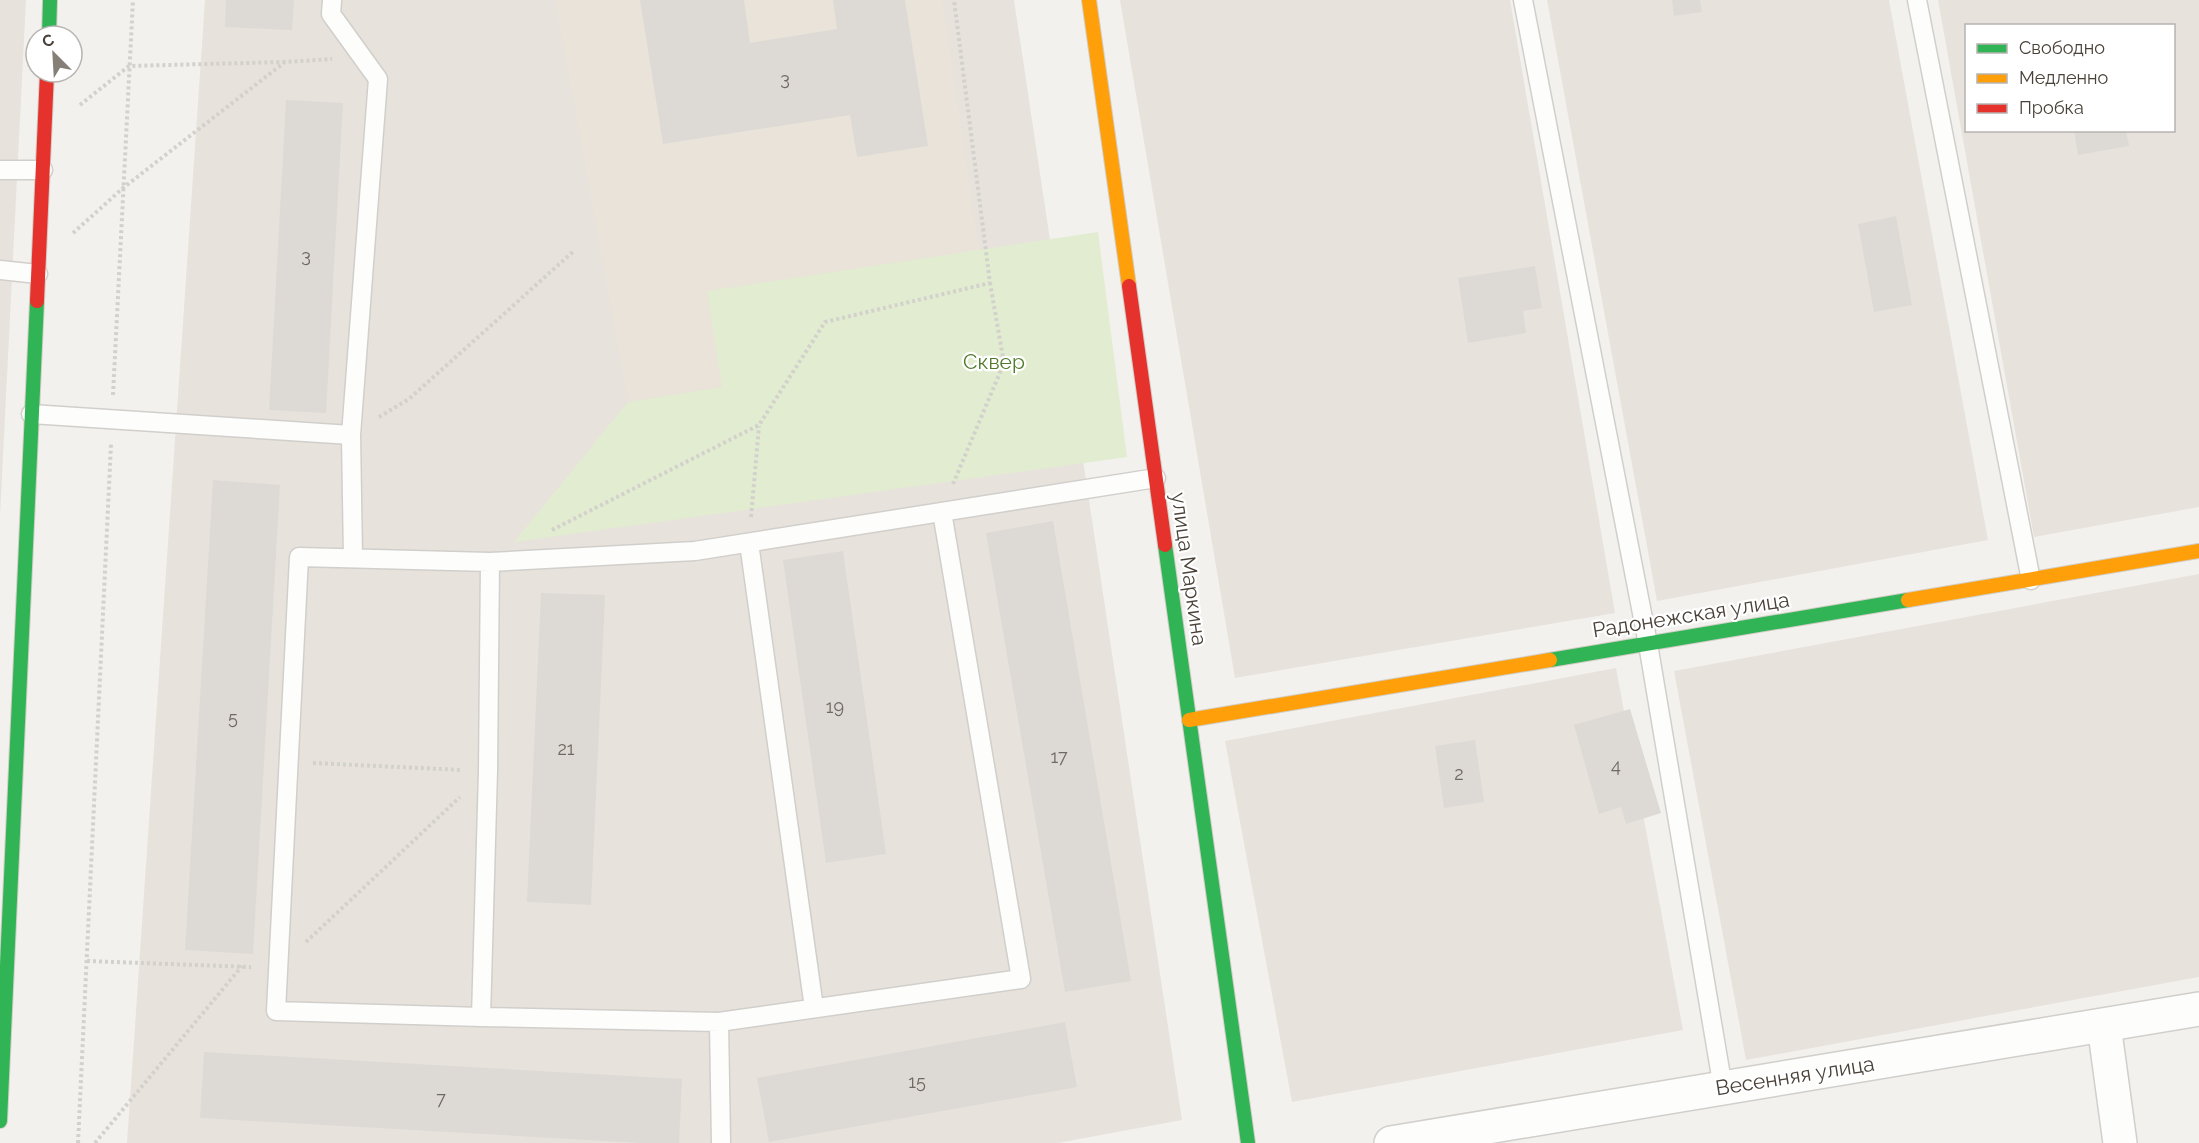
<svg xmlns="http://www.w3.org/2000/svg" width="2199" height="1143" font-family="Raleway,sans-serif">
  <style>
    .residential { fill: #e7e2dc; fill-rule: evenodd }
    .education { fill: #e9e3da }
    .green { fill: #e2ecd0 }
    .building { fill: #dddad6 }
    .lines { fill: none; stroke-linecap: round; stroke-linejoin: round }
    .lane-casing { stroke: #d1cfcb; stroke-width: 21 }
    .street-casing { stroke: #d1cfcb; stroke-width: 36 }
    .fast-casing { stroke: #d2cdc5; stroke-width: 16 }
    .slow-casing { stroke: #d2cdc5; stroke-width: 16 }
    .jam-casing { stroke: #d2cdc5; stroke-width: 16 }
    .path { stroke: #d3d1cc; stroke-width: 4; stroke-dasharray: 3 3; stroke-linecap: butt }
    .lane { stroke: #fdfdfc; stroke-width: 18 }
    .street { stroke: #fdfdfc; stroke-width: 33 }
    .fast { stroke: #30b455; stroke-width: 14 }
    .slow { stroke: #ff9f0a; stroke-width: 14 }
    .jam { stroke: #e5322d; stroke-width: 14 }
    .labels { text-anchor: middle; stroke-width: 4.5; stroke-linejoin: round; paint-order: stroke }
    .number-label { font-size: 18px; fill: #706961 }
    .park-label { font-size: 21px; fill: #507b2d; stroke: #fff }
    .street-label { font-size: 21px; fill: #4a4239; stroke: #fff }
  </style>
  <rect width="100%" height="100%" fill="#f3f1ee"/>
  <!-- residential -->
  <path class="residential" d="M0,0H26L0,516Z
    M205,0H1014L1182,1120L1058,1143H127Z
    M1120,0H1510L1615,613L1235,678Z
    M1547,0H1889L1988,540L1657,601Z
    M1938,0H2199V507L2034,537ZM1966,26H2174V130H1966Z
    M2199,574V977L1746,1060L1674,671Z
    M1616,668L1683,1030L1292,1102L1225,741Z"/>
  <!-- education -->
  <path class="education" d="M555,0H942L979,250L707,291L722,387L628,402Z"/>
  <!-- green -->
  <path class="green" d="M1098,232L1127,457L514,542L628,402L722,387L707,291Z"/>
  <!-- building -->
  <path class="building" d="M226,0H294L292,30L225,27Z
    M640,0H744L750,43L837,29L833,0H905L928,146L857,157L850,115L663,144Z
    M1672,0H1700L1702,12L1674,16Z
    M286,100L343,103L326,413L269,410Z
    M2074,130H2126L2129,146L2078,155Z
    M1896,216L1912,305L1874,312L1858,224Z
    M1535,266L1542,308L1523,311L1526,333L1468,343L1458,278Z
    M213,480L280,485L253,954L185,950Z
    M1053,521L1131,981L1065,992L986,533Z
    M843,551L886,854L826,863L783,560Z
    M541,593L605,595L591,905L527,902Z
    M1630,709L1661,813L1626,824L1621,807L1599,814L1574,725Z
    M1475,740L1484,802L1444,808L1435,746Z
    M1065,1022L1077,1087L769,1142L757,1078Z
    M204,1052L682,1079L679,1143H641L200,1118Z"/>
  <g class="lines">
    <defs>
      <path id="lane" d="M332,0L331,14L378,79L351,435L353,558
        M1523,0L1648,644L1723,1088
        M1917,0L2031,580
        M0,170H43
        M0,270L38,274
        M31,414L351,435
        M749,543L814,1008
        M490,562L488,771L481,1017L719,1022L721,1143
        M481,1017L276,1011L299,557L490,562L695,551L1156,478
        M719,1022L1021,979L942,512"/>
      <path id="street" d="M2104,1025L2120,1143
        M1391,1143L2199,1009"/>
      <path id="fast" d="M49,36L50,0
        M1165,545L1248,1143
        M1550,660L1908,600
        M0,1121L37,301"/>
      <path id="slow" d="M1089,0L1129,286
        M1908,600L2199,551
        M1189,720L1550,660"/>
      <path id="jam" d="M1129,286L1165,545
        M37,301L47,72"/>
    </defs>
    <!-- lane casing -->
    <use href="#lane" class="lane-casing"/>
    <!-- street casing -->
    <use href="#street" class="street-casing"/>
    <!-- fast casing -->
    <use href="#fast" class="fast-casing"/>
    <!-- slow casing -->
    <use href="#slow" class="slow-casing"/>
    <!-- jam casing -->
    <use href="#jam" class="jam-casing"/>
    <!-- path -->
    <path class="path" d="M80,105L129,66L284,62
      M73,233L123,188L285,62L332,59
      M113,395L133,0
      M379,417L409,399L575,250
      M953,484L1004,363L990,283
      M751,517L759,426
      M552,530L759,425L825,322L990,283L954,0
      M313,763L462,770
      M306,942L460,797
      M87,961L251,967
      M78,1143L111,444
      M95,1143L242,966"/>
    <!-- lane -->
    <use href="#lane" class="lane"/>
    <!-- street -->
    <use href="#street" class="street"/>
    <!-- fast -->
    <use href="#fast" class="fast"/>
    <!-- slow -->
    <use href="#slow" class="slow"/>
    <!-- jam -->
    <use href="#jam" class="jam"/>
  </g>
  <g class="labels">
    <!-- number labels -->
    <g class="number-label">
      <text x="785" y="85">3</text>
      <text x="306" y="262">3</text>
      <text x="835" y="713">19</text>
      <text x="233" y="724">5</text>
      <text x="566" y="755">21</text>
      <text x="1059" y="763">17</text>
      <text x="1616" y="772">4</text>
      <text x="1459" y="780">2</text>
      <text x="917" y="1088">15</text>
      <text x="441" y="1105">7</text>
    </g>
    <!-- park labels -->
    <g class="park-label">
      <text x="994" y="369">Сквер</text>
    </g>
    <!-- street labels -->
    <g class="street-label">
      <text transform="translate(1189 569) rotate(82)" y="7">улица Маркина</text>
      <text transform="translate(1691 615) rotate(-9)" y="7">Радонежская улица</text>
      <text transform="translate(1795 1076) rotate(-9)" y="7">Весенняя улица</text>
    </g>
  </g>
  <!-- legend -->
  <rect x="1965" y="24" width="210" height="108" fill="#ffffff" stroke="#b7b3b0" stroke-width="1.5"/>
  <rect x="1977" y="44" width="30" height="9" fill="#30b455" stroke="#b7b3b0" stroke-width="1.5"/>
  <text x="2019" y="54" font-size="18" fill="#4a4239">Свободно</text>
  <rect x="1977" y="74" width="30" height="9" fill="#ff9f0a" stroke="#b7b3b0" stroke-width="1.5"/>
  <text x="2019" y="84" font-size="18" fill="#4a4239">Медленно</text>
  <rect x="1977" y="104" width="30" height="9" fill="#e5322d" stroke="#b7b3b0" stroke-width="1.5"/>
  <text x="2019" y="114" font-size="18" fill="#4a4239">Пробка</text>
  <!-- north arrow -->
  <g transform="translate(54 54) rotate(336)"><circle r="28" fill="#ffffff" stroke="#b7b3b0" stroke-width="1.5"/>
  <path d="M0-4.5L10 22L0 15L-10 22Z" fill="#857f78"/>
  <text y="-9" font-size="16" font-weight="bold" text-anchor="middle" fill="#4a4239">С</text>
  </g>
</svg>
